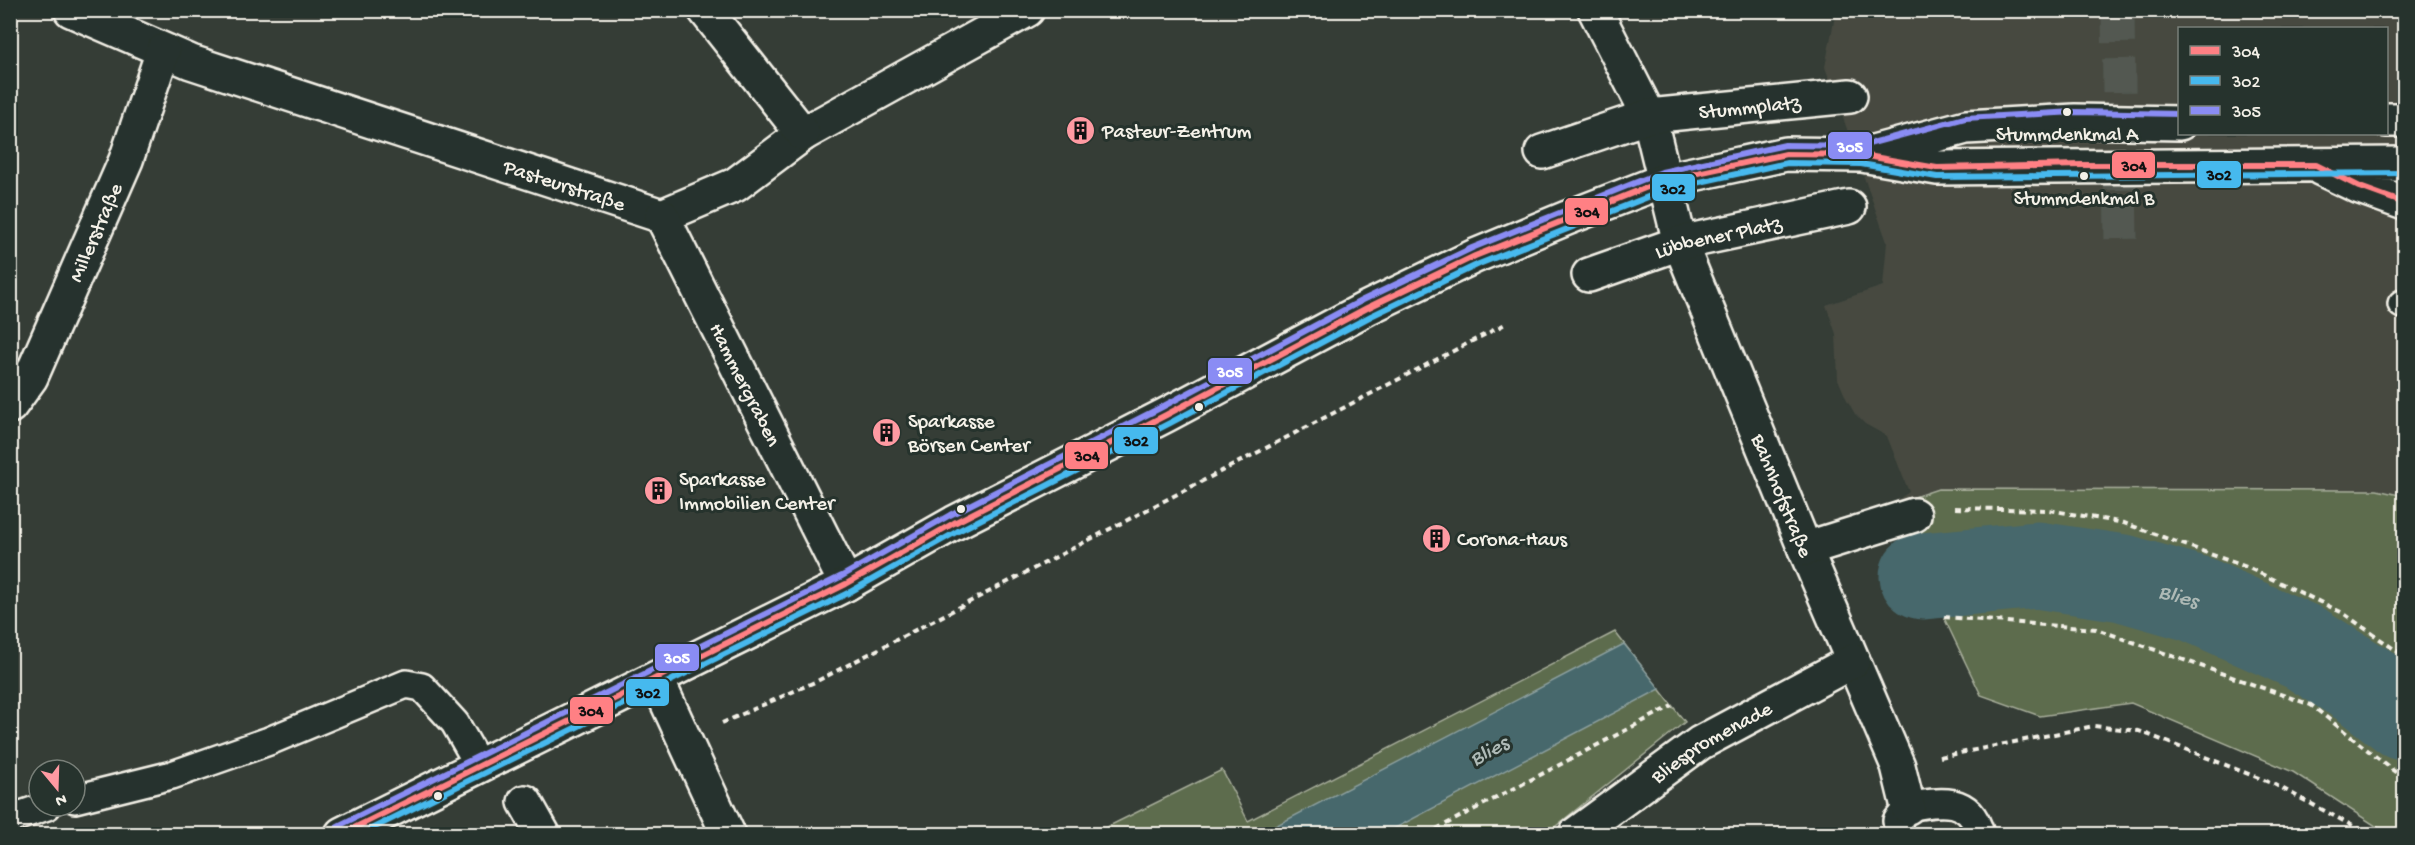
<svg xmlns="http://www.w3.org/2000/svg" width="2415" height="845" font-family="'Gochi Hand',sans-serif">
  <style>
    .built { fill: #474a40; fill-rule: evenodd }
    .green { fill: #5d6c4e; stroke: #a8ae9b; stroke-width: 1.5 }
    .water { fill: #46686c; stroke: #8c9f9e; stroke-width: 1.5 }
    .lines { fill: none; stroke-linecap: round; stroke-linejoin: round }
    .river { stroke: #46686c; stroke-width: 87 }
    .street-tunnel { stroke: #525851; stroke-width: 33; stroke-dasharray: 33 16; stroke-linecap: butt }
    .lane-casing { stroke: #f4f1e8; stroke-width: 32 }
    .street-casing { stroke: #f4f1e8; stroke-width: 38 }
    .secondary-casing { stroke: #f4f1e8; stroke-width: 38 }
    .path { stroke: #f4f1e8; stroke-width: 4; stroke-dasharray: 6 4.5; stroke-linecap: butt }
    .lane { stroke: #26332d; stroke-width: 27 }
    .street { stroke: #26332d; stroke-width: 33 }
    .secondary { stroke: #26332d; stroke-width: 33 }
    .bus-1-casing { stroke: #26332d; stroke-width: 10 }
    .bus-2-casing { stroke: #26332d; stroke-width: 10 }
    .bus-3-casing { stroke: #26332d; stroke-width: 10 }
    .bus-1 { stroke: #ff8084; stroke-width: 6 }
    .bus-2 { stroke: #46b9ee; stroke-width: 6 }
    .bus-3 { stroke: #8a8cf4; stroke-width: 6 }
    .bus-dot { fill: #f4f1e8; stroke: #26332d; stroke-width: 2 }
    .labels { text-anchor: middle; stroke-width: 6; stroke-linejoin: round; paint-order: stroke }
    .bus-label { font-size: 20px; fill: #f4f1e8; stroke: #26332d }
    .street-label { font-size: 21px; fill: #f4f1e8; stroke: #26332d }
    .poi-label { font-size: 21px; fill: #f4f1e8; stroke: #26332d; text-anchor: start }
    .water-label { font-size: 22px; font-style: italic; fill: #aebab6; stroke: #26332d }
    .line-badge { stroke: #26332d; stroke-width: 2 }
    .badge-label { font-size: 16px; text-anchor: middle; font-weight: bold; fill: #fff }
    .pale-badge-label { font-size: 16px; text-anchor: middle; font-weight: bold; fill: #111 }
  </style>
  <rect width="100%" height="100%" fill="#353d36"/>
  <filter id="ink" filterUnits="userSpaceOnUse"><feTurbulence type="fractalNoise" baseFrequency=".0167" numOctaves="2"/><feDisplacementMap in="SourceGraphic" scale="12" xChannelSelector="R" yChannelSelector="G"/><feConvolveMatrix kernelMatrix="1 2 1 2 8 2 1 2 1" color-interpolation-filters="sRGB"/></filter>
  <g filter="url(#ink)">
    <!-- built -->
    <path class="built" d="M1836,11H2404V496L2376,490L1938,489L1890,505L1909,492L1887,436L1865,424L1855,414L1846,398L1838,379L1836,334L1826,305L1883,286L1887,242L1825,67ZM2180,28H2386V134H2180Z"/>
    <!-- green -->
    <path class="green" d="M1938,489L2377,490L2404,496V834H2388L2293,772L2131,703L2040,716L1981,695L1890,505Z
      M1615,632L1685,722L1546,834H1093L1222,770L1248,821Z"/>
    <!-- water -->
    <path class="water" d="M1624,644L1660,689L1384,834H1260Z"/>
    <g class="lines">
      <!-- river -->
      <path class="river" id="s1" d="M1923,576L2037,565L2123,578L2196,599L2305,648L2364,685L2404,716"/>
      <!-- street-tunnel -->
      <path class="street-tunnel" d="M2118,10L2121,243"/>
      <defs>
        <path id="lane" d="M2402,304H2404
          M75,799L172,775L269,741L406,684L422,687L455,723L480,767
          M10,819L47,806
          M1899,834L1897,821L1908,807C1940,801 1970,795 1980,834"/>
        <g id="street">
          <path id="s2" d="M71,10L191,62L662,216L735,185L803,134L1027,10"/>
          <path d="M705,10L803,134"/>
          <path id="s3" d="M1595,10L1649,116L1680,243L1805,549L1898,766L1908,807"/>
          <path id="s4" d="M1542,152L1649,116L1850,96"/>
          <path id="s5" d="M662,216L846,584"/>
          <path id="s6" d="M1589,275L1680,243L1849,207"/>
          <path id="s7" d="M10,406L31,377L126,160L163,51"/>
          <path d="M1805,549L1914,515"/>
          <path d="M657,680L728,834"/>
          <path d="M525,802L543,834"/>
          <path id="s8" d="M1576,834L1700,743L1853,661"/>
        </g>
        <path id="secondary" d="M2386,120H2404
          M1873,152L1966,127L2075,121L2180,123
          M2320,168L2360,187L2404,203
          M342,834L846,584L954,523L1166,415L1367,308L1475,256L1567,218L1665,180L1786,154L1862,155L1937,168L2404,164"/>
      </defs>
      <!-- lane casing -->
      <use href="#lane" class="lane-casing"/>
      <!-- street casing -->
      <use href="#street" class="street-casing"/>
      <!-- secondary casing -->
      <use href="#secondary" class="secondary-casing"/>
      <!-- path -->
      <path class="path" d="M1955,508L2049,510L2124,523L2249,568L2343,613L2404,656
        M1944,617L2096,629L2311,705L2404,779
        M722,723L817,681L1507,323
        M1940,757L2094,726L2139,731L2274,784L2368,834
        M1427,834L1672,706"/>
      <!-- lane -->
      <use href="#lane" class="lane"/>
      <!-- street -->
      <use href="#street" class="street"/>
      <!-- secondary -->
      <use href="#secondary" class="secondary"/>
      <defs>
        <path id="bus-1" d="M342,834L846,584L954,523L1166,415L1367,308L1475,256L1665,180L1786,154L1862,155L1937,168L2081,165H2316L2360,187L2404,203"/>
        <path id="bus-2" d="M361,834L850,592L958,531L1170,423L1371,316L1479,264L1668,189L1787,163L1861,164L1937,177L2404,173"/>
        <path id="bus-3" d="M338,826L842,576L950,515L1162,407L1363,300L1472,248L1662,172L1785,145L1861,146L1965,118L2075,112L2180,114"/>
      </defs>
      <!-- bus-1 casing -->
      <use href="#bus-1" class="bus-1-casing"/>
      <!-- bus-2 casing -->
      <use href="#bus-2" class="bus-2-casing"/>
      <!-- bus-3 casing -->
      <use href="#bus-3" class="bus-3-casing"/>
      <!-- bus-1 -->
      <use href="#bus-1" class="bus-1"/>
      <!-- bus-2 -->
      <use href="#bus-2" class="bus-2"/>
      <!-- bus-3 -->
      <use href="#bus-3" class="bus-3"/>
    </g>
  </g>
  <!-- icons -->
  <defs>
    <symbol id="building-disc" viewBox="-11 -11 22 22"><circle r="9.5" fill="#ff9aa2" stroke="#26332d"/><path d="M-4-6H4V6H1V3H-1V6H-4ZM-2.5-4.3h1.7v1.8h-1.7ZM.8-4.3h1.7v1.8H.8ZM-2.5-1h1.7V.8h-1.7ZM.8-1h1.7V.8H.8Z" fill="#111"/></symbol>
  </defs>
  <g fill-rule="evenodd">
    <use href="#building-disc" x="1064" y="114" width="33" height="33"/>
    <use href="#building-disc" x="870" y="416" width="33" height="33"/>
    <use href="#building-disc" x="642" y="474" width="33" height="33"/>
    <use href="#building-disc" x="1420" y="522" width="33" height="33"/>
  </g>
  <!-- markers -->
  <g class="bus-dot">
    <circle cx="2067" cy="112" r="5"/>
    <circle cx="2084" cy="176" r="5"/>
    <circle cx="1199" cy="407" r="5"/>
    <circle cx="961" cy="509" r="5"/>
    <circle cx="438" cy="796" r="5"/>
  </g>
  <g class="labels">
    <!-- bus labels -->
    <g class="bus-label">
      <text x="2067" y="140">Stummdenkmal A</text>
      <text x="2084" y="204">Stummdenkmal B</text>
    </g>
    <!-- street labels -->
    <g class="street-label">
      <text dy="7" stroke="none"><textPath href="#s4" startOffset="214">Stummplatz</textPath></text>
      <text dy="7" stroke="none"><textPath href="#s2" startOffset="524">Pasteurstraße</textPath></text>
      <text dy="7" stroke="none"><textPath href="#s7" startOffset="194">Millerstraße</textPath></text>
      <text dy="7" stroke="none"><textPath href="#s6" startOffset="135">Lübbener Platz</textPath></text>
      <text dy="7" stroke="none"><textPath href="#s5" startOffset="188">Hammergraben</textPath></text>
      <text dy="7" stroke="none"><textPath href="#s3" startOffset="522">Bahnhofstraße</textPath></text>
      <text dy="7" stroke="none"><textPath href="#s8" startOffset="164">Bliespromenade</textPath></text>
    </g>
    <!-- poi labels -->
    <g class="poi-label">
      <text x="1102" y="137">Pasteur-Zentrum</text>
      <text x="908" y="427">Sparkasse<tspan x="908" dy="24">Börsen Center</tspan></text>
      <text x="679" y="485">Sparkasse<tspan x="679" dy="24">Immobilien Center</tspan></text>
      <text x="1457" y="545">Corona-Haus</text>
    </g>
    <!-- water labels -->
    <g class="water-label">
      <text dy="8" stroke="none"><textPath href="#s1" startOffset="260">Blies</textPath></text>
      <text transform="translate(1488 749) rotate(-29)" y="8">Blies</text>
    </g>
  </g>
  <g class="line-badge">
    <rect x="1827" y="131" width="46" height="29" rx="6" fill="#8a8cf4"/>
    <rect x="2111" y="151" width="45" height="28" rx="6" fill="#ff8084"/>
    <rect x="2196" y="160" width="46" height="29" rx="6" fill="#46b9ee"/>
    <rect x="1651" y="173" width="45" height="29" rx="6" fill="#46b9ee"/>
    <rect x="1564" y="197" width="45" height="29" rx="6" fill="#ff8084"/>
    <rect x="1207" y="357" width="46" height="28" rx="6" fill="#8a8cf4"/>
    <rect x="1113" y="426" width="46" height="29" rx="6" fill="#46b9ee"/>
    <rect x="1064" y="441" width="45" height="29" rx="6" fill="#ff8084"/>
    <rect x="654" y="643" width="46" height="29" rx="6" fill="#8a8cf4"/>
    <rect x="625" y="678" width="45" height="29" rx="6" fill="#46b9ee"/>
    <rect x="569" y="696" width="45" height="29" rx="6" fill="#ff8084"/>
  </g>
  <g class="badge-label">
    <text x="1850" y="152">305</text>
    <text x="1230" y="377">305</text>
    <text x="677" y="663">305</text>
  </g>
  <g class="pale-badge-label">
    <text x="2134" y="171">304</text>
    <text x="2219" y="180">302</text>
    <text x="1673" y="194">302</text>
    <text x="1587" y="217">304</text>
    <text x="1136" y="446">302</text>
    <text x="1087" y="461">304</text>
    <text x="648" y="698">302</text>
    <text x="591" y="716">304</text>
  </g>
  <!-- margin -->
  <rect width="2415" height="845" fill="none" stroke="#26332d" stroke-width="36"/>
  <rect x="18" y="18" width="2379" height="809" fill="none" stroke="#f4f1e8" stroke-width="2" filter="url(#ink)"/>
  <!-- legend -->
  <rect x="2178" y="27" width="210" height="108" fill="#26332d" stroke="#787f78" stroke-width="1.5"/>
  <rect x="2190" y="46" width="30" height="9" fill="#ff8084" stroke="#787f78" stroke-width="1.5"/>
  <text x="2232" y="57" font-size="18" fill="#f4f1e8">304</text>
  <rect x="2190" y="76" width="30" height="9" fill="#46b9ee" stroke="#787f78" stroke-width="1.5"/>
  <text x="2232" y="87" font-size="18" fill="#f4f1e8">302</text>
  <rect x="2190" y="106" width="30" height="9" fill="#8a8cf4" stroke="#787f78" stroke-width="1.5"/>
  <text x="2232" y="117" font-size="18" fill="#f4f1e8">305</text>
  <!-- north arrow -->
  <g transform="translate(57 788) rotate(161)"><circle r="28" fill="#26332d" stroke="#787f78" stroke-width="1.5"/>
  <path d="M0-4.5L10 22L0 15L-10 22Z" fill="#ff9aa2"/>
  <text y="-9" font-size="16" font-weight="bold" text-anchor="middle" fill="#f4f1e8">N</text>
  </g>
</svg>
